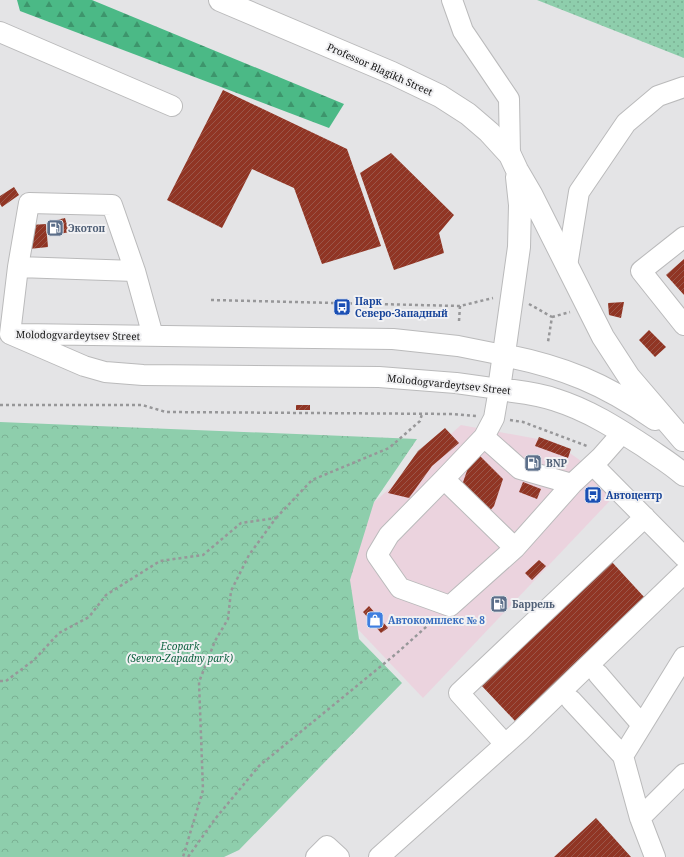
<svg xmlns="http://www.w3.org/2000/svg" width="684" height="857" font-family="'Noto Serif',serif">
  <style>
    .commercial { fill: #ebd3de }
    .grass { fill: url(#grass-dots) }
    .forest { fill: url(#forest-firs) }
    .park { fill: url(#park-crowns) }
    .building { fill: url(#building-hatch) }
    .lines { fill: none; stroke-linecap: round; stroke-linejoin: round }
    .minor-casing { stroke: #bababb; stroke-width: 22 }
    .major-casing { stroke: #bababb; stroke-width: 24 }
    .path { stroke: #979799; stroke-width: 2.5; stroke-dasharray: 3 3; stroke-linecap: butt }
    .minor { stroke: #fff; stroke-width: 20 }
    .major { stroke: #fff; stroke-width: 22 }
    .labels { text-anchor: middle; stroke-width: 4; stroke-linejoin: round; paint-order: stroke }
    .street-label { font-size: 10px; fill: #141414; stroke: #f1f1f3 }
    .service-label { font-size: 10px; font-weight: bold; fill: #4e5e75; stroke: #f1f1f3; text-anchor: start }
    .transit-label { font-size: 10px; font-weight: bold; fill: #164399; stroke: #f1f1f3; text-anchor: start }
    .shop-label { font-size: 10px; font-weight: bold; fill: #366cbe; stroke: #f1f1f3; text-anchor: start }
    .park-label { font-size: 10px; font-style: italic; fill: #0f6341; stroke: #f1f1f3 }
  </style>
  <defs>
    <pattern id="grass-dots" width="8" height="8" patternUnits="userSpaceOnUse"><rect width="8" height="8" fill="#8eceac"/><path d="M2 2h.1M6 6h.1" fill="none" stroke="#7ab093" stroke-width="1.8" stroke-linecap="round"/></pattern>
    <pattern id="forest-firs" width="22" height="20" patternUnits="userSpaceOnUse"><rect width="22" height="20" fill="#4bb986"/><path d="M5 1l3.5 6h-7zM16 11l3.5 6h-7z" fill="#3d956c"/></pattern>
    <pattern id="park-crowns" width="20" height="18" patternUnits="userSpaceOnUse"><rect width="20" height="18" fill="#8eceac"/><path d="M2 6a3 3 0 1 1 6 0M12 15a3 3 0 1 1 6 0" fill="none" stroke="#7ab093"/></pattern>
    <pattern id="building-hatch" width="6" height="6" patternUnits="userSpaceOnUse"><rect width="6" height="6" fill="#903524"/><path d="M-1 1l2-2M0 6l6-6M5 7l2-2" fill="none" stroke="#9a5649"/></pattern>
  </defs>
  <rect width="100%" height="100%" fill="#e4e4e6"/>
  <!-- commercial -->
  <path class="commercial" d="M461,425L554,442L621,489L423,698L300,568Z"/>
  <!-- grass -->
  <path class="grass" d="M537,0H684V58Z"/>
  <!-- forest -->
  <path class="forest" d="M17,0H92L344,104L329,128L20,11Z"/>
  <!-- park -->
  <path class="park" d="M0,422L417,439L374,502L350,580L359,639L402,683L239,850L224,857H0Z"/>
  <!-- building -->
  <path class="building" d="M223,90L347,149L381,246L322,264L294,188L252,169L222,228L167,200Z
    M391,153L454,215L439,233L444,253L394,270L360,173Z
    M14,187L19,195L2,207L0,204V196Z
    M65,218L69,232L51,236L48,222Z
    M46,224L48,247L29,249L31,225Z
    M684,259V295L666,275Z
    M624,302L621,318L609,315L608,303Z
    M335,305H348V310H335Z
    M649,330L666,347L655,357L639,340Z
    M296,405H310V410H296Z
    M445,428L459,443L432,466L409,498L388,493L418,451Z
    M539,437L571,449L568,458L535,446Z
    M478,454L503,479L494,506L488,513L462,485L469,465Z
    M523,482L541,489L537,499L519,492Z
    M539,560L546,566L532,580L525,573Z
    M611,561L645,598L515,721L481,685Z
    M369,606L388,628L381,633L363,612Z
    M596,818L631,857H554Z"/>
  <g class="lines">
    <defs>
      <path id="minor" d="M452,0L463,31L509,99L510,155
        M0,32L172,106
        M684,237L641,271L684,325
        M567,266L579,192L626,123L658,96L684,87
        M18,267L29,203L112,205L135,271L153,336
        M10,334L84,366L105,372L143,375L379,377L456,383L499,389L494,418L484,437L444,479L389,535L377,555L400,588L450,606L515,548L572,484L601,457L623,432
        M10,334L18,267L135,271
        M20,334L393,339L458,346L503,355
        M484,437L520,469L572,484
        M593,465L684,557
        M444,479L515,548
        M598,674L642,725
        M571,700L623,756L640,818L655,857
        M505,744L459,693L645,517
        M623,756L684,657
        M640,818L684,774
        M316,857L327,846L339,857
        M379,857L520,731L684,573"/>
      <path id="major" d="M220,0L392,73L440,96L468,114L489,132L510,155L517,170L531,194L603,337L629,377L683,440
        M517,177L520,205L519,247L499,389C518,392 537,393 556,400C588,410 616,428 644,446C658,456 672,464 684,475
        M503,355C564,367 605,384 655,419"/>
    </defs>
    <!-- minor casing -->
    <use href="#minor" class="minor-casing"/>
    <!-- major casing -->
    <use href="#major" class="major-casing"/>
    <!-- path -->
    <path class="path" d="M211,300L460,306
      M529,304L552,317L548,342
      M552,317L570,312
      M459,321L460,306L493,298
      M0,405H142L166,412L452,414L476,416
      M510,420L523,422L587,446
      M276,518L312,480L389,448L420,421L422,414
      M0,681H6L34,660L59,633L89,617L106,595L160,561L203,555L241,523L276,518L249,555L231,591L228,619L215,641L199,682L203,790L183,857
      M188,857L215,819L259,766L397,653L435,619"/>
    <!-- minor -->
    <use href="#minor" class="minor"/>
    <!-- major -->
    <use href="#major" class="major"/>
  </g>
  <!-- icons -->
  <defs>
    <symbol id="fuel-square" viewBox="-11 -11 22 22"><rect x="-9" y="-9" width="18" height="18" rx="4" fill="#5c6f8a" stroke="#f1f1f3"/><path d="M-5.5-6h7V0h2V4h1.3V-2.5L3-4.5l.8-.8L6-3V5H2.5V1h-1V6h-7ZM-4.2-4.7v3.2H.2V-4.7Z" fill="#fff"/></symbol>
    <symbol id="bus-square" viewBox="-11 -11 22 22"><rect x="-9" y="-9" width="18" height="18" rx="4" fill="#1a4fb4" stroke="#f1f1f3"/><path d="M-5-6H5V4H4V6H2V4H-2V6H-4V4H-5ZM-3.5-4V0h7V-4ZM-3.5 1.2v1.5H-2V1.2ZM2 1.2v1.5H3.5V1.2Z" fill="#fff"/></symbol>
    <symbol id="shop-square" viewBox="-11 -11 22 22"><rect x="-9" y="-9" width="18" height="18" rx="4" fill="#3f7fe0" stroke="#f1f1f3"/><path d="M-5-2.5h2.3a2.7 3.5 0 0 1 5.4 0H5L5.5 6h-11ZM-1.5-2.5h3a1.5 2.3 0 0 0-3 0Z" fill="#fff"/></symbol>
  </defs>
  <g fill-rule="evenodd">
    <use href="#fuel-square" x="45" y="218" width="20" height="20"/>
    <use href="#bus-square" x="332" y="297" width="20" height="20"/>
    <use href="#fuel-square" x="523" y="453" width="20" height="20"/>
    <use href="#bus-square" x="583" y="485" width="20" height="20"/>
    <use href="#fuel-square" x="489" y="594" width="20" height="20"/>
    <use href="#shop-square" x="365" y="610" width="20" height="20"/>
  </g>
  <g class="labels">
    <!-- street labels -->
    <g class="street-label">
      <text transform="translate(380 69) rotate(24)" y="4">Professor Blagikh Street</text>
      <text transform="translate(78 335) rotate(1)" y="4">Molodogvardeytsev Street</text>
      <text transform="translate(449 384) rotate(6)" y="4">Molodogvardeytsev Street</text>
    </g>
    <!-- service labels -->
    <g class="service-label">
      <text x="68" y="232">Экотоп</text>
      <text x="546" y="467">BNP</text>
      <text x="512" y="608">Баррель</text>
    </g>
    <!-- transit labels -->
    <g class="transit-label">
      <text x="355" y="305">Парк<tspan x="355" dy="12">Северо-Западный</tspan></text>
      <text x="606" y="499">Автоцентр</text>
    </g>
    <!-- shop labels -->
    <g class="shop-label">
      <text x="388" y="624">Автокомплекс № 8</text>
    </g>
    <!-- park labels -->
    <g class="park-label">
      <text x="180" y="650">Ecopark<tspan x="180" dy="12">(Severo-Zapadny park)</tspan></text>
    </g>
  </g>
</svg>
